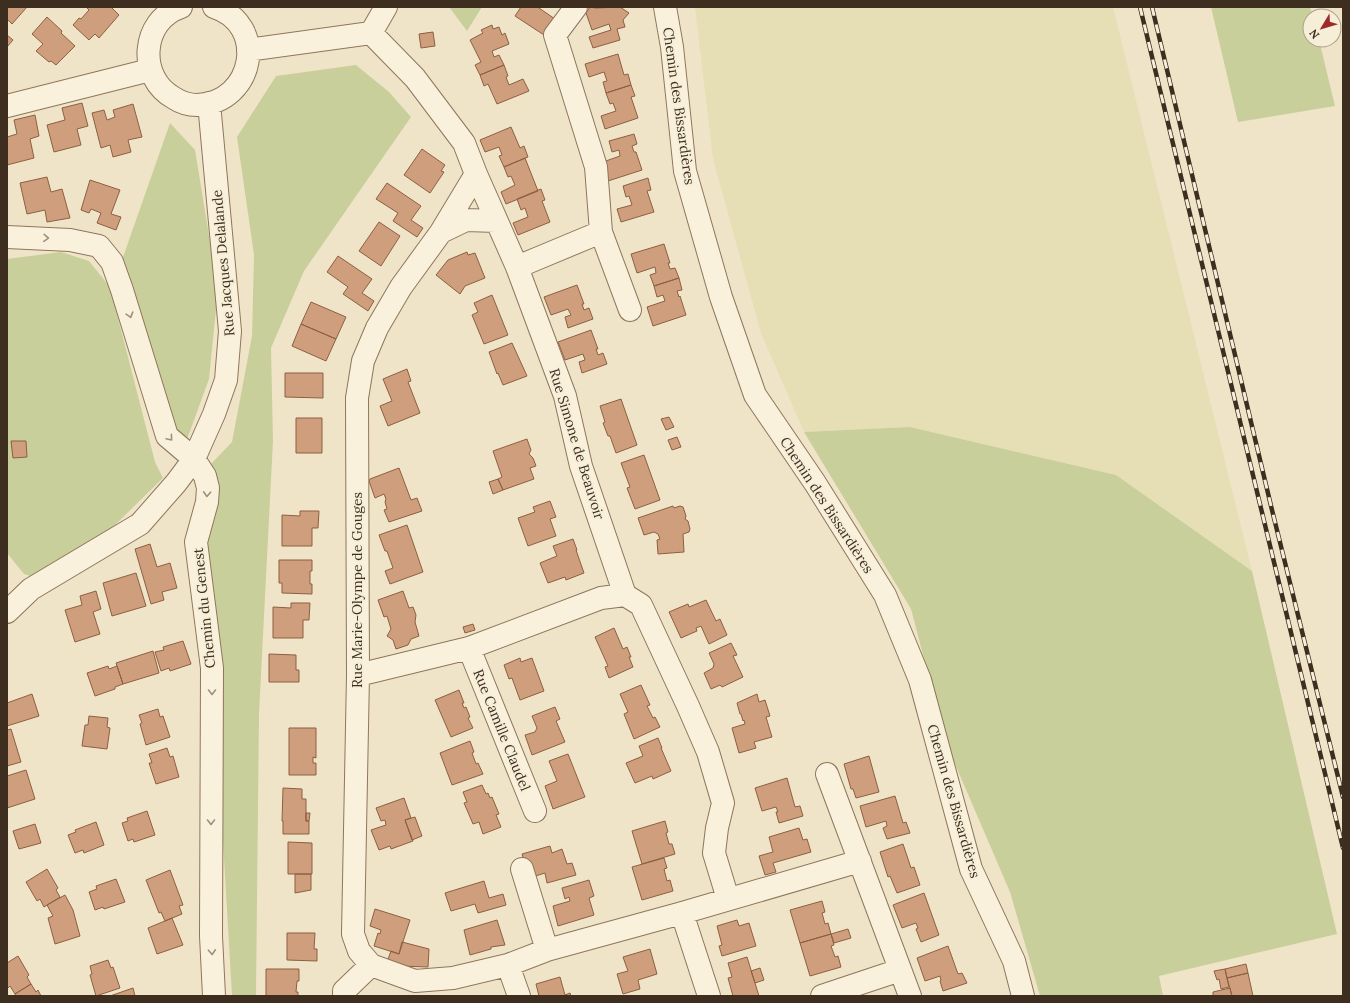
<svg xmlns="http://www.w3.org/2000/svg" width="1350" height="1003" font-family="Lora,serif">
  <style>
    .farmland { fill: #e6deb5 }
    .green { fill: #c9cf9b }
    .building { fill: #cf9f7d; stroke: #8d5f41 }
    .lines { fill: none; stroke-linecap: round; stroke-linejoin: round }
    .minor-casing { stroke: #8d765c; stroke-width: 24 }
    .minor { stroke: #faf1dc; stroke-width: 22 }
    .rail-casing { stroke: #3d2e20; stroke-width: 4.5 }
    .rail { stroke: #f7eed8; stroke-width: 3; stroke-dasharray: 9; stroke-linecap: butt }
    .oneway { stroke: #9c907e }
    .labels { text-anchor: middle; stroke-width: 4; stroke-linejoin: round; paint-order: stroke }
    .street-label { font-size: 14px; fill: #3d2e20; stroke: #f7eed8 }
  </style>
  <rect width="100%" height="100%" fill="#f0e4c8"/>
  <!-- farmland -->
  <path class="farmland" d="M695,7H1113L1252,571L1116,475L910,427L804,432L761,333L713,159Z"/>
  <!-- green -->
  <path class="green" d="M449,7H482L467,31Z
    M1211,7H1310L1313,16H1310V40H1319L1335,106L1238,122Z
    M356,65L389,92L411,117L304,271L271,348L273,441L259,714L256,996H232L206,549L210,465L232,442L252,336L254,255L237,137L276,76Z
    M170,123L195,150L218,290L209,379L185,445L174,435L122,260Z
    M61,252L89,261L110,287L155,462L163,478L111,529L37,578L24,574L7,553V259Z
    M910,427L1116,475L1252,571L1337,934L1159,976L1163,996H1040L1010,892L946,743L911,609L804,432Z"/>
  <!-- building -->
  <path class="building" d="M7,7H27L12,24L7,19Z
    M86,7H111L119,15L99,38L95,34L89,40L73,25L79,18L81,19L89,10Z
    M521,7H540L539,8L555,19L544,35L515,16Z
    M590,7L596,8L620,7L629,13L623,20L625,27L617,29L620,40L593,48L589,37L611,30L609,24L592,30L586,13Z
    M47,17L62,31L61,33L75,46L56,65L51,61L49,62L36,51L43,44L32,34Z
    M492,25L493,29L499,27L502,35L505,33L509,44L492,51L494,57L499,55L504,65L480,75L475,65L481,62L470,40L483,33L481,30Z
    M433,32L435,46L421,48L419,34Z
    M7,35L13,40L7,47Z
    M618,54L624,75L628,74L631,85L606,93L603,82L607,81L604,72L589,77L585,64Z
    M504,65L508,76L506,77L509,85L523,79L529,91L497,104L488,84L484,86L480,75Z
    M631,85L635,96L631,97L638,118L605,129L601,116L616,111L613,103L610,104L606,93Z
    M82,103L88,126L77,129L81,145L54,152L47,125L65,120L62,108Z
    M133,104L142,137L128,140L131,152L113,157L110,145L101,148L92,113L104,110L107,120L115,117L113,110Z
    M35,115L39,136L30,139L34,158L7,165V137L17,134L14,120Z
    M511,127L520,148L524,146L528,157L504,167L499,156L502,155L499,147L485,152L480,140Z
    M634,134L637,144L632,146L634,152H636L642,170L608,181L603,162L620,156L619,150L612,152L609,141Z
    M422,149L445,165L441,171L444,172L430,193L404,175Z
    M525,158L538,191L506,204L501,192L515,185L511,176L508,177L504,167Z
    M47,177L51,192L62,189L70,218L47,222L45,210L27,214L20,183Z
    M648,178L651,190L647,191L654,212L621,222L617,209L632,205L629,196L626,197L623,186Z
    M90,180L120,190L111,214L121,217L116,230L97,223L101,213L91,209L89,213L81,210Z
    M387,183L421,206L411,220L423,228L417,237L393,221L398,213L376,199Z
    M541,189L545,200L542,201L550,222L518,235L513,223L528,217L525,208L521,210L517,199Z
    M379,222L400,236L381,266L359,251Z
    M664,244L670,263H668L670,269L675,268L679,278L654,286L650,275L656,273L655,267L637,273L631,254Z
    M467,252L468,255L475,253L485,278L465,286L460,294L436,275L448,260Z
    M338,256L372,279L362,293L374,301L368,311L343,294L348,287L327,272Z
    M679,278L682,290L677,291L679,297L680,296L686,315L653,326L647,307L665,301L663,295L657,297L654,286Z
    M577,285L584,304H582L584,310L589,308L593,319L568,328L565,317L571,315L568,309L551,315L544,297Z
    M492,295L508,335L484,344L472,315L478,312L474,303Z
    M311,302L346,317L336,339L301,324Z
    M301,324L336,339L326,361L292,346Z
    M591,330L598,349H596L598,355L603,353L607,364L582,373L579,362L585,360L583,354L565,360L558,342Z
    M512,343L527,376L503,385L498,373L497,374L489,352Z
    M407,369L411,381L408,382L420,413L388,426L380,406L392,401L383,379Z
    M285,373H323V398L285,397Z
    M621,399L637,445L616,453L610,436H608L603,423L605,422L600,406Z
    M669,417L674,427L666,430L661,419Z
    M296,418H322V453H296Z
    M677,437L681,447L672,450L668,440Z
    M527,439L531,450L529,454L533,458L536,466L530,468L534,479L503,490L498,479L502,477L493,451Z
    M11,441H26L27,457L13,458Z
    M644,455L660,500L635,509L627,488L630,487L621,463Z
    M399,468L411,500L417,498L422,511L389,522L384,510L387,509L385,502L386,499L384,494L375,498L369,481L370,479Z
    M498,479L503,490L493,494L489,482Z
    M550,501L556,517L550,519L556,536L528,546L518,518L535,512L533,507Z
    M673,506L674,508L680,506L683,507L686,516L685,519L688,521L690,529L689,532L683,534L684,552L658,554L657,540L660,539L658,534L654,532L644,535L638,518Z
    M300,511H319L318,528H312V546H282V515L300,516Z
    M407,525L423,572L390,584L385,571L393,568L387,551H385L379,535Z
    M573,539L577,550H576L584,573L566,580L565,577L548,583L540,563L557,556L553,546Z
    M150,544L157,567L170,563L177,588L162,592L164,600L151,604L135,549Z
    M279,560H312V571H310V584H312V594L282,593V583H279Z
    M136,573L146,606L112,616L103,583Z
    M96,591L101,609L93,612L100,634L75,642L65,610L82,605L80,596Z
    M403,591L409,608L413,607L416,615L415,622L419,636L411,639L408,645L396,649L393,640L387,636L391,629L387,616L384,617L378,600Z
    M706,600L716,621L720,619L727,635L709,644L701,626L696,628L697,631L681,638L669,612L688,604L689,607Z
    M291,603H310L309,620H303V638H273V607L291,608Z
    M473,624L475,630L465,633L463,627Z
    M614,628L623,649L627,647L631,657H629L633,667L609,678L605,667L608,666L595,637Z
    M183,641L191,664L170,671L169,668L161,671L155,652L164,650L163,647Z
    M731,643L737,655L733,656L743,677L722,687L720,685L711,689L704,673L713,668L714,664L709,653Z
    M153,651L159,673L123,684L116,663Z
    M269,654L296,655V670H299V682H269Z
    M520,658L521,662L532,658L544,691L520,700L512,678L509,679L504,665Z
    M108,666L109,669L117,666L123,684L115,687V689L95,696L87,673Z
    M641,685L650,705L647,706L653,718L655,717L660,727L634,739L624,714L628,712L620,694Z
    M459,690L464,703H462L464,708L466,707L470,717L468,718L473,728L451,737L435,700Z
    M32,694L39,716L7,726V703Z
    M757,694L759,702L765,700L770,716L766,717L772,737L754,742L756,748L739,753L732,728L745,724L744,720L743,721L741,714H740L737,703Z
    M555,707L560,719L556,721L565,742L532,755L525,735L535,732L537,728L532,716Z
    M158,709L160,717L163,716L170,737L146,745L140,724L142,723L139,715Z
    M89,716L108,718L107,727L110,728L107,749L82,746L85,725H88Z
    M289,728H316V758L313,757V763H316V775H289Z
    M11,729L21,762L7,766V730Z
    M658,738L662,748H661L671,771L653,779L652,776L635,783L626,763L643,756L639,746Z
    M470,741L474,752L472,753L476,764L478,763L483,774L452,785L440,753Z
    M167,748L170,757L173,756L179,777L156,784L149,763H152L149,754Z
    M568,754L585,797L553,809L545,786L557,781L549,761Z
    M869,756L879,792L856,798L853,789H851L844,764Z
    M26,770L35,799L7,808V776Z
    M787,778L795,807L800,806L803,816L779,823L776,812H778L776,807L762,811L755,788Z
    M482,785L486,794L488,793L490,798L492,797L499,814L496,815L501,827L483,834L479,822L473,824L464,803L467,802L463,792Z
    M283,788L302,789V799H306V821H309V834H283V821H282Z
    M895,796L903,823L906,822L910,833L887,839L883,828L887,826L886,821L866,827L860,806Z
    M404,798L411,818L405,820L413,841L391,849L390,846L379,850L371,830L386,825L385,820L381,821L376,808Z
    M147,811L155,835L134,842L133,839L128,841L122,823L128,821L127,818Z
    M306,813H310L309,821H306Z
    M415,817L422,836L412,840L405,820Z
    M665,821L668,832L666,833L669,844H672L675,854L642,864L632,831Z
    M96,822L104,845L84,853L83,850L75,853L68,835L76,832L75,830Z
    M35,824L41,843L19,849L13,831Z
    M799,828L803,840L807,839L811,852L773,863L776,872L765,875L759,856L773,852L769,837Z
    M288,842L312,843V874H288Z
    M903,844L911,868L914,867L920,885L897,893L890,876L888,877L880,852Z
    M550,846L552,853L562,849L567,864L572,863L576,875L547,883L545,873L529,878L522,854Z
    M664,858L667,868L664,869L667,881L670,880L673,891L642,900L632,867Z
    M47,869L58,888L56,890L60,897L44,907L40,899L37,901L26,882Z
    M170,870L183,905L179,906L182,914L165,921L161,912L159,913L146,880Z
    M295,874H311V890L295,893Z
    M116,879L125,902L104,909L103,907L95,910L89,892L97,889L96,886Z
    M589,880L594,896L589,898L594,915L558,926L553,906L570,901L569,897L565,899L562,888Z
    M484,881L489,898L503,894L506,905L478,913L475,904L451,911L445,893Z
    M924,893L939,935L921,942L916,929L918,928L916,923L902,928L893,905Z
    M65,895L73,910L80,936L55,944L48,918L53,916L47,905Z
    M822,901L825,912L822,913L825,924L828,923L831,934L800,943L790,910Z
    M375,909L410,920L399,954L374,946L378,933L380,934L381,930L370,926Z
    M172,918L183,945L157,954L148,928Z
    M497,920L505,945L491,947V949L470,955L464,930Z
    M737,920L739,926L749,923L756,946L722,956L719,946L722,945L717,926Z
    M848,929L851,938L834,943L831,934Z
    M287,933H315L314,949H317V961L287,960Z
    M831,934L834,945L831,946L835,957L838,956L841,967L810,976L800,943Z
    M402,942L429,949L428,967L400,966L387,962L391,951L399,954Z
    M948,946L958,974L962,973L967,983L943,991L940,981L941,980L940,976L925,981L917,958Z
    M650,949L657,974L638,980L640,989L623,994L617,974L628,971L623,957Z
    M18,956L29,975L27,977L31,984L15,994L10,986L8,988L7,986V963Z
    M747,957L759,996H733L728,978L732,977L728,963Z
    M108,960L111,968L113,967L120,988L96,996L90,975L92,974L90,966Z
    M1246,964L1248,973L1227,978L1225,969Z
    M760,968L764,980L755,983L751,971Z
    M266,969H299V981H297L296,992H298V996H266Z
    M1225,969L1229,987L1221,989L1219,979L1217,980L1214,971Z
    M1248,973L1253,996H1232L1227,978Z
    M560,977L565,995L570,993L571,996H539L536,984Z
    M31,984L36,992L38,990L41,996H16L15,994Z
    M133,988L135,996H110Z
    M1230,988L1232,996H1213V992Z"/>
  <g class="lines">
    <defs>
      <path id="minor" d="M181,7C141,20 137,78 174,98C180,102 189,105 197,105C255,103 268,24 214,7
        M576,7L555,35L596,167L601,232L630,310
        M665,7L672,47L685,171L721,297L755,395L815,483L885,595L920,680L971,869L1014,961L1023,996
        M371,33L415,78L464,143L476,174L517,267L565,396L581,466L625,595L641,605L688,706L708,752L723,803L717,828L714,853L728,899
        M248,50L371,33L386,7
        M7,106L150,70
        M476,174L441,232L401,287L377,328L363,361L357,398L358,675L353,934L359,951L371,965L415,981L453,978L508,965L547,950L682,913L860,861
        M441,232L466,220L496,221
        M7,237L70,240L99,246L112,262L122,290L167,436L194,459L205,476L208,488L207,502L196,542L212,668L211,936L214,996
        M517,267L601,232
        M7,612L31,589L140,524L176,483L194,459L214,414L226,380L230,331L209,103
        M469,648L535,811
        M358,675L469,648L601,598L625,595
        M827,774L910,996
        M522,869L547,950
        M682,913L709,996
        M508,965L519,996
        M344,996V991L371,965
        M822,996L900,970"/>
    </defs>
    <!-- minor casing -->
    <use href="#minor" class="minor-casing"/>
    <!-- minor -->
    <use href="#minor" class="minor"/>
    <defs>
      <path id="rail" d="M1140,7L1343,848
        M1152,7L1272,510L1343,797"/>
    </defs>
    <!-- rail casing -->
    <use href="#rail" class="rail-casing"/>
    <!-- rail -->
    <use href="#rail" class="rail"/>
  </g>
  <!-- one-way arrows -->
  <defs><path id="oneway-chevron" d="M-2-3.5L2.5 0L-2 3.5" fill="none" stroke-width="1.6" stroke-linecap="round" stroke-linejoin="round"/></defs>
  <g class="oneway">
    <use href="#oneway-chevron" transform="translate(46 238) rotate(3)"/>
    <use href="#oneway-chevron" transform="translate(130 315) rotate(73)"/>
    <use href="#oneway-chevron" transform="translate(170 438) rotate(50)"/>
    <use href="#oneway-chevron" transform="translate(207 494) rotate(93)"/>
    <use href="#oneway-chevron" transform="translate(212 692) rotate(90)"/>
    <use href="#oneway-chevron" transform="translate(211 822) rotate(90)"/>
    <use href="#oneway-chevron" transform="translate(212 952) rotate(87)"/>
  </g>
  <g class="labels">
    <!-- street labels -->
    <g class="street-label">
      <text transform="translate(679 106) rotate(82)" y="5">Chemin des Bissardières</text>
      <text transform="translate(223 263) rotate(-95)" y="5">Rue Jacques Delalande</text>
      <text transform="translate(577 444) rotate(73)" y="5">Rue Simone de Beauvoir</text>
      <text transform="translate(827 505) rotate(57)" y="5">Chemin des Bissardières</text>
      <text transform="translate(357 590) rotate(-90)" y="5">Rue Marie-Olympe de Gouges</text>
      <text transform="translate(204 608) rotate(-96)" y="5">Chemin du Genest</text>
      <text transform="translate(502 730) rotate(68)" y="5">Rue Camille Claudel</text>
      <text transform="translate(954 801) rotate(74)" y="5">Chemin des Bissardières</text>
    </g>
  </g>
  <!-- border -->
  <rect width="1350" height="1003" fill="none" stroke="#3d2e20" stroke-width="16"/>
  <!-- north arrow -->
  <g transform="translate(1322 28) rotate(232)"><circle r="19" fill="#f7eed8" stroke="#ada18e"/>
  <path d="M0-3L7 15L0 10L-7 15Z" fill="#9e2a2b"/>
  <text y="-6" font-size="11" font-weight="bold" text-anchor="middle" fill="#3d2e20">N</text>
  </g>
</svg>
